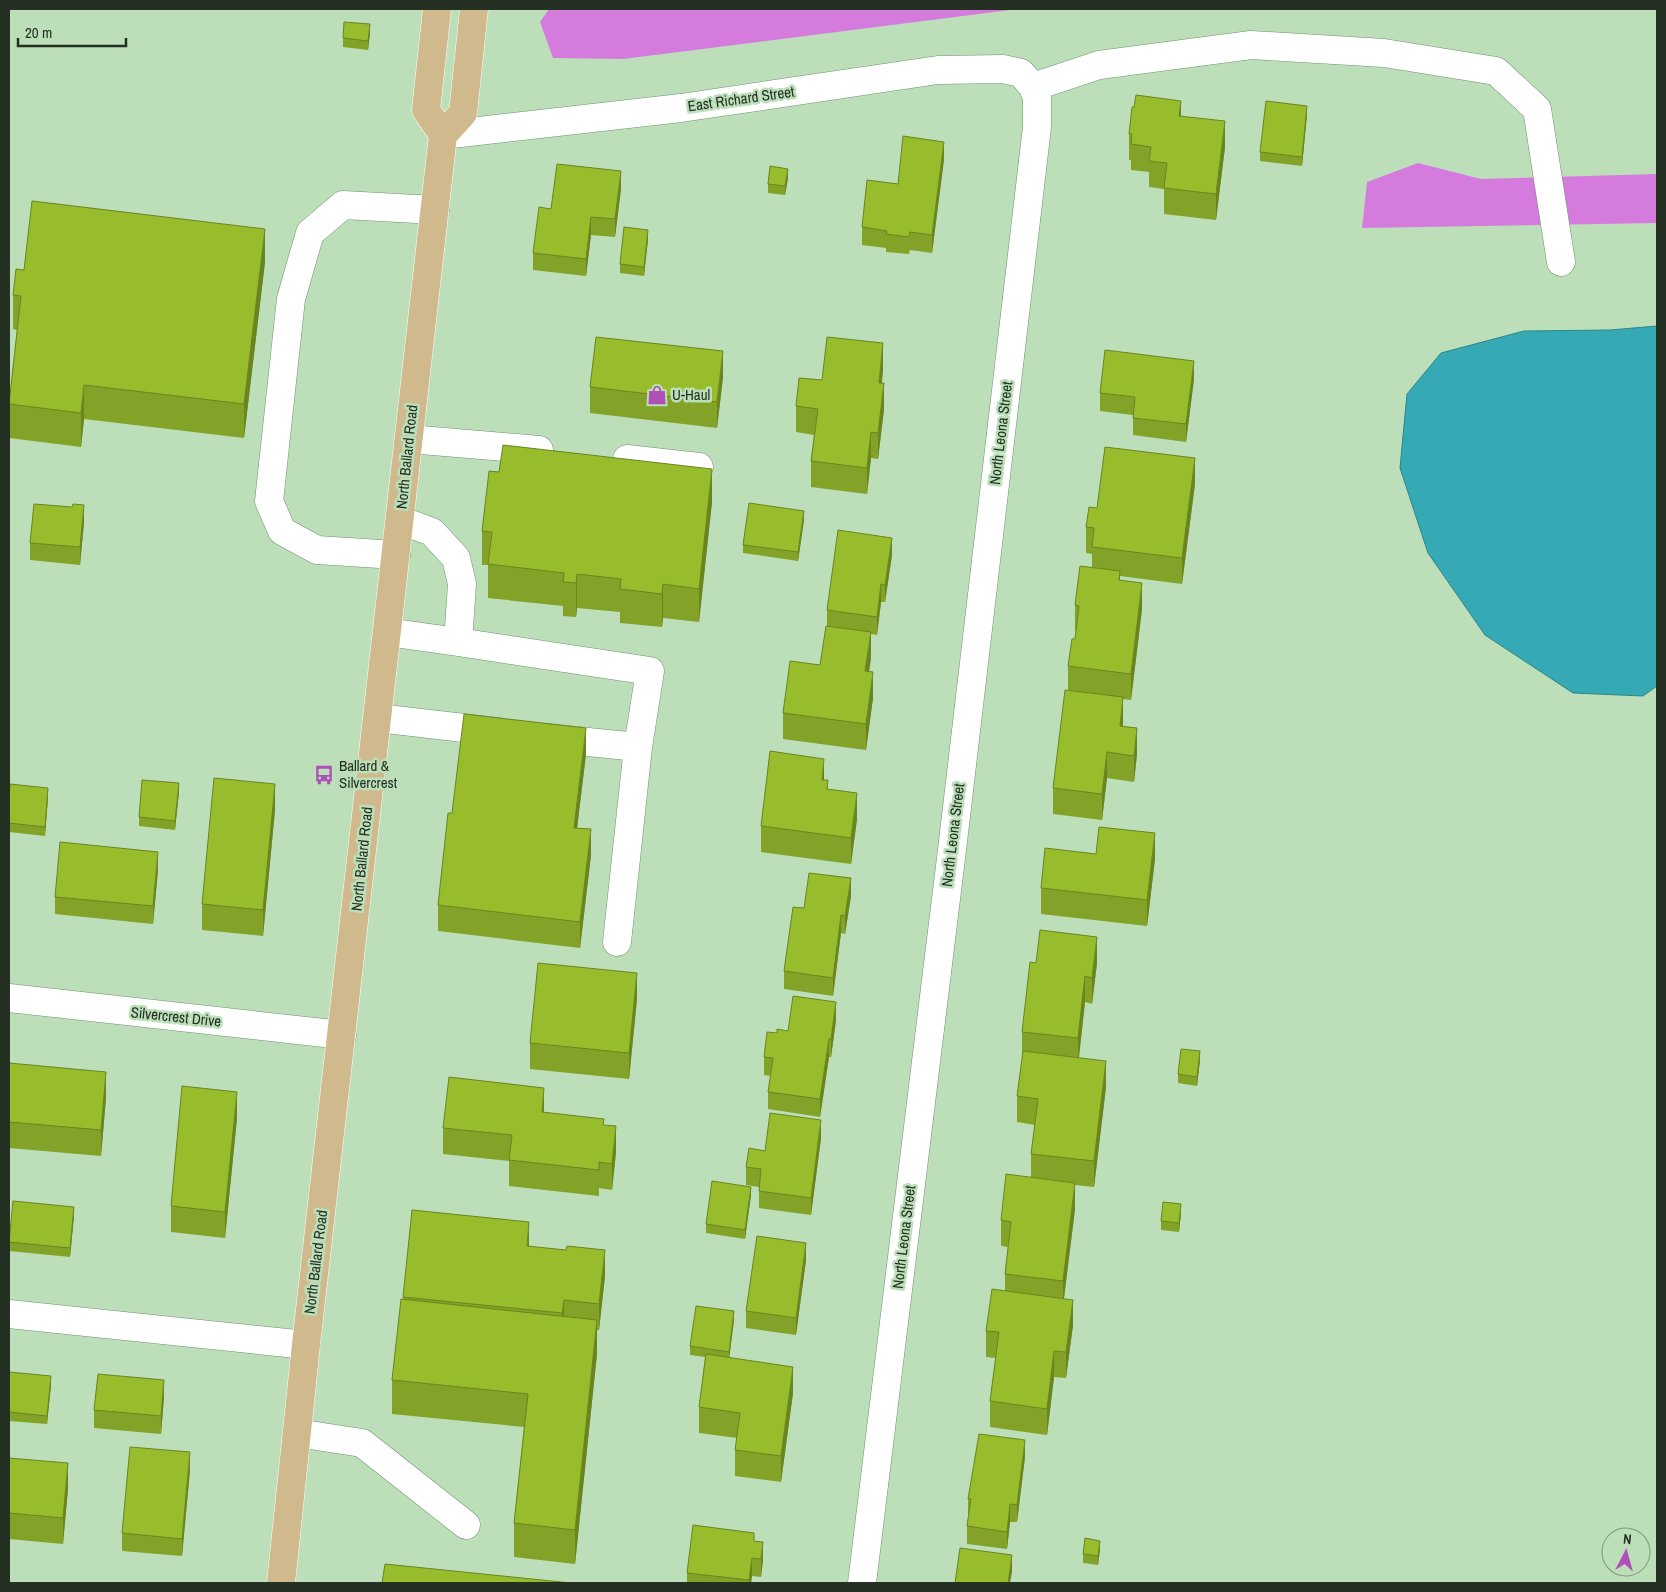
<svg xmlns="http://www.w3.org/2000/svg" width="1666" height="1592" font-family="'Archivo Narrow',sans-serif">
  <style>
    .forest { fill: #d57bde }
    .water { fill: #35a9b4; stroke: #308588 }
    .lines { fill: none; stroke-linecap: round; stroke-linejoin: round }
    .minor-casing { stroke: #70916f; stroke-width: 29 }
    .major-casing { stroke: #fff; stroke-width: 29 }
    .minor { stroke: #fff; stroke-width: 28 }
    .major { stroke: #d0b98c; stroke-width: 28 }
    .wall { fill: #82a327 }
    .shaded-wall { fill: #6a8420 }
    .building { fill: #97bd2d; stroke: #6a8420 }
    .labels { text-anchor: middle; stroke-width: 5; stroke-linejoin: round; paint-order: stroke }
    .street-label { font-size: 15px; fill: #233022; stroke: #bcdfba }
    .poi-label { font-size: 15px; fill: #233022; stroke: #bcdfba; text-anchor: start }
  </style>
  <rect width="100%" height="100%" fill="#bcdfba"/>
  <!-- forest -->
  <path class="forest" d="M549,9H1018L623,59L553,58L540,22Z
    M1418,163L1481,179L1657,174V223L1362,228L1367,182Z"/>
  <!-- water -->
  <path class="water" d="M1657,326V686L1643,696L1573,693L1485,635L1428,553L1400,468L1407,394L1441,353L1524,331L1610,330Z"/>
  <g class="lines">
    <defs>
      <path id="minor" d="M1033,87L1099,65L1251,45L1384,53L1496,71L1537,109L1561,262
        M443,135L681,108L938,70L1003,69L1021,73L1033,87L1037,98V127L952,850L862,1583
        M409,439L539,450
        M627,459L699,467
        M396,555L317,550L282,531L269,501L291,299L310,233L343,205L435,210
        M387,632L458,642L462,584L456,558L432,532L400,520
        M458,642L650,671L638,747L617,942
        M378,718L498,732
        M548,738L638,747
        M9,998L342,1035
        M9,1314L306,1345
        M297,1433L362,1443L466,1525"/>
      <path id="major" d="M437,9L426,110L443,135
        M281,1583L306,1345L443,135L463,113L474,9"/>
    </defs>
    <!-- minor casing -->
    <use href="#minor" class="minor-casing"/>
    <!-- major casing -->
    <use href="#major" class="major-casing"/>
    <!-- minor -->
    <use href="#minor" class="minor"/>
    <!-- major -->
    <use href="#major" class="major"/>
  </g>
  <!-- wall -->
  <path class="wall" d="M370,33L368,50L343,47V38Z
    M1307,115L1302,166L1260,161V152Z
    M1181,116L1225,147L1216,220L1164,214V189L1149,187V172L1131,170V160H1129V134Z
    M944,159L932,253L910,250L909,254L886,252V248L862,245V227L898,184Z
    M788,178L785,195L768,193V184Z
    M621,189L615,237L591,235L586,276L533,270V253L551,209Z
    M648,239L644,276L620,273V264Z
    M265,262L244,438L84,419L81,447L9,438V402L17,330L13,329V295L24,270Z
    M883,369L882,383L884,409L878,459L871,458L867,494L811,487V461L814,435L796,432V406L822,380Z
    M723,377L717,428L590,413V387Z
    M1194,379L1186,442L1133,435V415L1100,411V393Z
    M1195,484L1182,584L1120,576V580L1142,609L1131,700L1123,699V726L1137,754L1134,782L1107,778L1102,820L1053,814V788L1068,690V666L1075,639L1076,631H1075V605L1092,568V554L1086,553V527L1097,508Z
    M712,502L699,622L663,618L662,627L620,623V612L577,608L576,617L563,616V606L488,598V565H482V531Z
    M72,507L84,522L80,565L30,560V543Z
    M804,520L798,561L743,553V545Z
    M892,555L885,602H881L877,635L871,634V658L869,672L873,698L866,750L783,739V713L820,665L827,626V610Z
    M586,754L577,828L591,855L580,948L438,931V905L452,813Z
    M824,780L828,789L857,819L851,864L761,852V826Z
    M179,792L175,830L139,826V817Z
    M48,797L45,836L9,832V800Z
    M275,810L263,936L202,930V904Z
    M1096,854L1155,859L1147,926L1041,914V888Z
    M158,870L153,924L55,914V897Z
    M851,896L845,934L841,933L833,996L784,989V971L804,908Z
    M1036,963H1097L1092,1004L1085,1002L1079,1058L1106,1087L1094,1187L1075,1185V1209L1064,1298L1073,1325L1066,1378L1054,1377L1047,1435L990,1427V1401L996,1358L986,1357V1331L1005,1291V1274L1008,1247L1001,1246V1220L1031,1177V1154L1035,1125L1017,1122V1096L1022,1058V1032Z
    M637,999L629,1079L530,1069V1043Z
    M836,1020L831,1057H829L820,1117L768,1109V1092L771,1076L764,1075V1057L777,1033Z
    M1200,1060L1197,1086L1178,1083V1074Z
    M9,1063L106,1098L101,1156L9,1148Z
    M544,1113L604,1125L616,1152L612,1190L599,1188V1196L509,1186V1161L443,1154V1128Z
    M237,1118L225,1238L171,1232V1206Z
    M821,1138L811,1215L759,1208V1187L746,1185V1167L765,1151Z
    M751,1195L745,1239L706,1233V1224Z
    M1181,1213L1179,1232L1161,1230V1221Z
    M74,1216L70,1257L9,1251V1242Z
    M529,1247L605,1276L599,1330H597V1354L575,1564L514,1557V1523L524,1427L392,1414V1380L403,1297Z
    M806,1260L796,1335L746,1328V1311Z
    M734,1320L729,1358L793,1393L781,1482L735,1476V1450L737,1438L699,1433V1407L705,1357L690,1355V1346Z
    M9,1372L51,1385L47,1424L9,1421Z
    M164,1397L161,1434L94,1428V1410Z
    M1025,1457L1017,1522H1010L1007,1549L967,1544V1526L968,1516V1499Z
    M9,1458L68,1489L63,1544L9,1539Z
    M190,1470L182,1556L122,1551V1533Z
    M754,1542L763,1560L761,1577L752,1576L751,1583H687V1573Z
    M1100,1549L1098,1565L1083,1563V1554Z"/>
  <!-- shaded-wall -->
  <path class="shaded-wall" d="M370,24V33L368,50V41Z
    M1181,101V127L1179,116Z
    M1307,106V115L1302,166V157Z
    M1225,121V147L1216,220V194Z
    M944,142V159L932,253V235Z
    M788,169V178L785,195V186Z
    M621,171V189L615,237V219Z
    M591,217V235L586,276V259Z
    M265,229V262L244,438V404Z
    M648,230V239L644,276V267Z
    M883,343V369L879,409V383Z
    M723,351V377L717,428V402Z
    M1194,361V379L1186,442V424Z
    M884,383V409L878,459V433Z
    M84,385V419L81,447V413Z
    M871,432V458L867,494V468Z
    M1195,458V484L1182,584V558Z
    M712,469V502L699,622V589Z
    M84,505V522L80,565V547Z
    M804,511V520L798,561V552Z
    M892,538V555L885,602V585Z
    M577,574V608L576,617V583Z
    M1142,583V609L1131,700V674Z
    M663,584V618L662,627V594Z
    M881,584V602L877,635V617Z
    M871,632V658L865,697V671Z
    M873,672V698L866,750V724Z
    M1123,697V723L1120,752V726Z
    M586,728V754L574,854V828Z
    M1137,728V754L1134,782V756Z
    M1107,752V778L1102,820V794Z
    M824,759V785L822,780Z
    M179,783V792L175,830V821Z
    M275,784V810L263,936V910Z
    M48,788V797L45,836V827Z
    M857,793V819L851,864V838Z
    M591,829V855L580,948V922Z
    M1155,833V859L1147,926V900Z
    M158,852V870L153,924V906Z
    M851,878V896L845,934V916Z
    M841,915V933L833,996V978Z
    M1097,937V963L1092,1004V978Z
    M637,973V999L629,1079V1053Z
    M1085,976V1002L1078,1064V1038Z
    M836,1002V1020L831,1057V1039Z
    M829,1039V1057L820,1117V1099Z
    M1200,1051V1060L1197,1086V1077Z
    M1106,1061V1087L1094,1187V1161Z
    M106,1072V1098L101,1156V1130Z
    M544,1088V1114L542,1112Z
    M237,1092V1118L225,1238V1212Z
    M821,1120V1138L811,1215V1198Z
    M616,1126V1152L612,1190V1164Z
    M1075,1183V1209L1063,1306V1281Z
    M751,1187V1195L745,1239V1230Z
    M1181,1204V1213L1179,1232V1223Z
    M74,1207V1216L70,1257V1248Z
    M529,1222V1248L527,1246Z
    M806,1243V1260L796,1335V1318Z
    M605,1250V1276L599,1330V1304Z
    M564,1300V1326L562,1339V1313Z
    M1073,1300V1325L1066,1378V1352Z
    M734,1311V1320L729,1360V1352Z
    M597,1320V1354L575,1564V1530Z
    M1054,1351V1377L1047,1435V1409Z
    M793,1367V1393L781,1482V1456Z
    M51,1376V1385L47,1424V1416Z
    M164,1380V1397L161,1434V1416Z
    M1025,1440V1457L1017,1522V1505Z
    M190,1452V1470L182,1556V1539Z
    M68,1463V1489L63,1544V1518Z
    M1010,1504V1522L1007,1549V1532Z
    M1100,1541V1549L1098,1565V1556Z
    M763,1542V1560L761,1577V1559Z
    M1012,1555V1572L1010,1583H1008Z
    M752,1558V1576L751,1583H749Z"/>
  <!-- building -->
  <path class="building" d="M344,22L370,24L368,41L343,38Z
    M1136,95L1181,101L1179,116L1225,121L1216,194L1164,188L1167,163L1149,161L1151,147L1131,144L1132,134H1129L1132,107H1134Z
    M1266,101L1307,106L1302,157L1260,152Z
    M903,136L944,142L932,235L910,232L909,237L886,234L887,231L862,227L867,180L898,184Z
    M557,164L621,171L615,219L591,217L586,259L533,253L539,207L551,209Z
    M770,166L788,169L785,186L768,184Z
    M32,201L265,229L244,404L84,385L81,413L9,404L21,296L13,295L16,269L24,270Z
    M624,227L648,230L644,267L620,264Z
    M596,337L723,351L717,402L590,387Z
    M827,337L883,343L879,383H884L878,433L871,432L867,468L811,461L818,409L796,406L799,378L822,380Z
    M1105,350L1194,361L1186,424L1133,418L1135,397L1100,393Z
    M503,445L712,469L699,589L663,584L662,594L620,589L621,579L577,574L576,583L563,582L564,573L488,564L492,532L482,531L489,471L499,472Z
    M1105,447L1195,458L1182,558L1092,547L1094,528L1086,527L1089,507L1097,508Z
    M749,503L804,511L798,552L743,545Z
    M34,504L72,507L73,504L84,505L80,547L30,543Z
    M838,530L892,538L885,585L881,584L877,617L827,610Z
    M1080,566L1120,571L1119,580L1142,583L1131,674L1068,666L1072,639H1075L1079,606L1075,605Z
    M826,626L871,632L865,671L873,672L866,724L783,713L790,661L820,665Z
    M1065,690L1123,697L1120,726L1137,728L1134,756L1107,752L1102,794L1053,788Z
    M464,714L586,728L574,828L591,829L580,922L438,905L448,813H452Z
    M770,751L824,759L822,780H828L827,789L857,793L851,838L761,826Z
    M214,778L275,784L263,910L202,904Z
    M142,780L179,783L175,821L139,817Z
    M10,784L48,788L45,827L9,823V800Z
    M1099,827L1155,833L1147,900L1041,888L1045,848L1096,854Z
    M60,842L158,852L153,906L55,897Z
    M809,873L851,878L845,916L841,915L833,978L784,971L793,907L804,908Z
    M1040,930L1097,937L1092,978L1085,976L1078,1038L1022,1032L1030,962L1036,963Z
    M538,963L637,973L629,1053L530,1043Z
    M793,996L836,1002L831,1039H829L820,1099L768,1092L773,1058L764,1057L767,1032L777,1033V1029L788,1031Z
    M1181,1049L1200,1051L1197,1077L1178,1074Z
    M1023,1051L1106,1061L1094,1161L1031,1154L1038,1099L1017,1096Z
    M9,1063L106,1072L101,1130L9,1122Z
    M449,1077L544,1088L542,1112L604,1119L603,1125L616,1126L612,1164L599,1162V1170L509,1160L512,1135L443,1128Z
    M182,1086L237,1092L225,1212L171,1206Z
    M770,1113L821,1120L811,1198L759,1191L761,1169L746,1167L749,1148L765,1151Z
    M1006,1174L1075,1183L1063,1281L1005,1274L1011,1222L1001,1220Z
    M712,1181L751,1187L745,1230L706,1224Z
    M13,1201L74,1207L70,1248L9,1242Z
    M1163,1202L1181,1204L1179,1223L1161,1221Z
    M412,1210L529,1222L527,1246L566,1250L567,1246L605,1250L599,1304L564,1300L562,1313L403,1297Z
    M757,1236L806,1243L796,1318L746,1311Z
    M992,1289L1073,1300L1066,1352L1054,1351L1047,1409L990,1401L999,1332L986,1331Z
    M401,1299L597,1320L575,1530L514,1523L528,1394L392,1380Z
    M696,1306L734,1311L729,1352L690,1346Z
    M706,1354L793,1367L781,1456L735,1450L740,1413L699,1407Z
    M9,1372L51,1376L47,1416L9,1412Z
    M98,1374L164,1380L161,1416L94,1410Z
    M979,1434L1025,1440L1017,1505L1010,1504L1007,1532L967,1526L971,1499H968Z
    M130,1447L190,1452L182,1539L122,1533Z
    M9,1458L68,1463L63,1518L9,1513Z
    M693,1525L754,1533V1541L763,1542L761,1559L752,1558L749,1580L687,1573Z
    M1085,1538L1100,1541L1098,1556L1083,1554Z
    M960,1548L1012,1555L1008,1583H955Z
    M385,1564L571,1583H382Z"/>
  <!-- icons -->
  <defs>
    <symbol id="shop-bare" viewBox="-9 -9 18 18"><path d="M-5-2.5h2.3a2.7 3.5 0 0 1 5.4 0H5L5.5 6h-11ZM-1.5-2.5h3a1.5 2.3 0 0 0-3 0Z" fill="#af50b9" stroke="#bcdfba" stroke-width="2.5" paint-order="stroke"/></symbol>
    <symbol id="bus-bare" viewBox="-9 -9 18 18"><path d="M-5-6H5V4H4V6H2V4H-2V6H-4V4H-5ZM-3.5-4V0h7V-4ZM-3.5 1.2v1.5H-2V1.2ZM2 1.2v1.5H3.5V1.2Z" fill="#af50b9" stroke="#bcdfba" stroke-width="2.5" paint-order="stroke"/></symbol>
  </defs>
  <g fill-rule="evenodd">
    <use href="#shop-bare" x="643" y="381" width="28" height="28"/>
    <use href="#bus-bare" x="310" y="761" width="28" height="28"/>
  </g>
  <g class="labels">
    <!-- street labels -->
    <g class="street-label">
      <text transform="translate(741 99) rotate(-8)" y="5">East Richard Street</text>
      <text transform="translate(1001 433) rotate(-83)" y="5">North Leona Street</text>
      <text transform="translate(407 457) rotate(-84)" y="5">North Ballard Road</text>
      <text transform="translate(953 835) rotate(-83)" y="5">North Leona Street</text>
      <text transform="translate(362 859) rotate(-84)" y="5">North Ballard Road</text>
      <text transform="translate(176 1017) rotate(6)" y="5">Silvercrest Drive</text>
      <text transform="translate(904 1237) rotate(-83)" y="5">North Leona Street</text>
      <text transform="translate(316 1262) rotate(-83)" y="5">North Ballard Road</text>
    </g>
    <!-- poi labels -->
    <g class="poi-label">
      <text x="672" y="400">U-Haul</text>
      <text x="339" y="771">Ballard &amp;<tspan x="339" dy="17">Silvercrest</tspan></text>
    </g>
  </g>
  <!-- border -->
  <rect width="1666" height="1592" fill="none" stroke="#233022" stroke-width="20"/>
  <!-- north arrow -->
  <g transform="translate(1626 1552) rotate(6)"><circle r="24" fill="#bcdfba" stroke="#7f997d"/>
  <path d="M0-4L9 19L0 12L-9 19Z" fill="#af50b9"/>
  <text y="-8" font-size="14" font-weight="bold" text-anchor="middle" fill="#233022">N</text>
  </g>
  <!-- scale -->
  <path d="M18 38v8h108v-8" fill="none" stroke="#233022" stroke-width="2.5"/>
  <text x="25" y="38" font-size="15" fill="#233022" stroke="#bcdfba" stroke-width="4" paint-order="stroke">20 m</text>
</svg>
